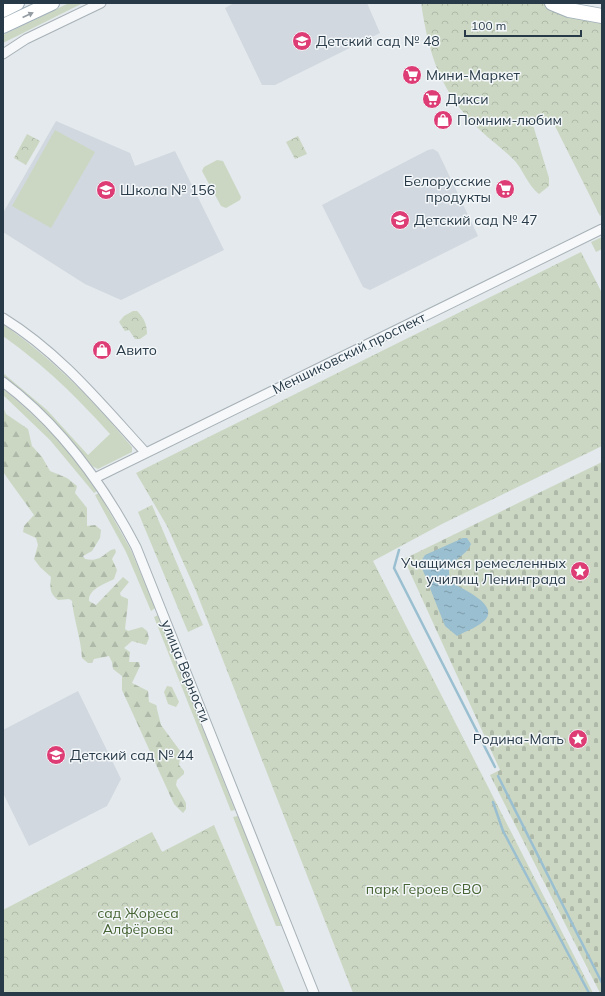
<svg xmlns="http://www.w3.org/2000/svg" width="605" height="996" font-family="Mulish,sans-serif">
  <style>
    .built { fill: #d1d8df }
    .grass { fill: #ccd7c3 }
    .forest { fill: url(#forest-firs) }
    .cemetery { fill: url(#cemetery-stones) }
    .park { fill: url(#park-crowns) }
    .water { fill: url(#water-ripples) }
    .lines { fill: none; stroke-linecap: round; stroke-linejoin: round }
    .stream { stroke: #9abfd0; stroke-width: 2.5 }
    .minor-casing { stroke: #a7b1b7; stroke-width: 11 }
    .primary-casing { stroke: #a1b0ba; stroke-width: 16 }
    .minor { stroke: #f6f8fa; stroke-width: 9 }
    .primary { stroke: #fff; stroke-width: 14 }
    .oneway { fill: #949ca3 }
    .labels { text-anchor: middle; stroke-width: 3; stroke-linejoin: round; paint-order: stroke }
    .poi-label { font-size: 14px; fill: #283a47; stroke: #f3f7f9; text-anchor: start }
    .street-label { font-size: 14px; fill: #283a47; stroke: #f3f7f9 }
    .park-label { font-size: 14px; fill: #476434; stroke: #f3f7f9 }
  </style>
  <defs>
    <pattern id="forest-firs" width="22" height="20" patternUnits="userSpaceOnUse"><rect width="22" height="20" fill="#ccd7c3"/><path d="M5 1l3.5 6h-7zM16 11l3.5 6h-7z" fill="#afb9a9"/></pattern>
    <pattern id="cemetery-stones" width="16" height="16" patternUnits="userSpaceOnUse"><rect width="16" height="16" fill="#ccd7c3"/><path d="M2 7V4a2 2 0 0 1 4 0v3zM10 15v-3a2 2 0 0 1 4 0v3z" fill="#afb9a9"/></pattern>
    <pattern id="park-crowns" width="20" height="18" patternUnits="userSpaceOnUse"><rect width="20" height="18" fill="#ccd7c3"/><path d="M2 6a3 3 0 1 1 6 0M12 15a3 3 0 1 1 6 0" fill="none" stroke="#afb9a9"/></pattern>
    <pattern id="water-ripples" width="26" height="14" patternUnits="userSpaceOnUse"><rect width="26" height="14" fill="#9abfd0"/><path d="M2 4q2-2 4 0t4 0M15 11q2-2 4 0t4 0" fill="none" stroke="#7e9cab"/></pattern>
  </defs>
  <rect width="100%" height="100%" fill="#e3e9ec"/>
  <!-- built -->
  <path class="built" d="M234,3H367L380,33L275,85H262L225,8Z
    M56,121L130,153L135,166L175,151L224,250L121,300L85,284L3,232V213Z
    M433,149L438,152L478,236L370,290L363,287L322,205L428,150Z
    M78,691L121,779L107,806L29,846L3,793V730Z"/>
  <!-- grass -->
  <path class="grass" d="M69,3H83L3,43V35Z
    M55,130L95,152L51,228L12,206Z
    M217,160L223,161L241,197L240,200L226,208L221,206L202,171L204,167Z
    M602,237V249L596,252L591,242Z
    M3,324C55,361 91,398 132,447V452L98,469L92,466L51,419L3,376V373L47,410L88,455L110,434C76,396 45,366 3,336Z
    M3,389C39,418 72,452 97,491L94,493L50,440L3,395Z
    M99,493L131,550L155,608L151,611L126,552L95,495Z
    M158,615L235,810L231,811L154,617Z
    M238,816L281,925V926H276L233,817Z"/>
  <!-- forest -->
  <path class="forest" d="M3,407L6,414L28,429L32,446L42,457L50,471L67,478L77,486L75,493L87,508V526L95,525L101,530L100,538L92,551L83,556L85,559C103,563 105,550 115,549L116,552L112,559L117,570L114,579C105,584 88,589 89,601L96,605L123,577L129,582L120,593L121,596L128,599V603L125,629L128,631L142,627L147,631L149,638L146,645L132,641L124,648L130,652L129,662H139L140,666L132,683L148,691L149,702L156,705L161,725L181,752L179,765L184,771V774L177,780L176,785L186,803V809L183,813L174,804L122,690V676L113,669L112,662L109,656L94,659L92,663H88L82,658C81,638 74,621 72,601L69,599L58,600C49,593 50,587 51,577L40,567L34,559L38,545L36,538L23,532L24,526L34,515L3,472Z
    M167,686L172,687L179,702L176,707L168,704L164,692Z"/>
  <!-- cemetery -->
  <path class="cemetery" d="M602,462V993H600L490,775L500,770L404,559Z"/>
  <!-- park -->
  <path class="park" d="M421,3H542L554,10L602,21V214L600,216L551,118L533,125L549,178V186L539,194C527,185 523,168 512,158C502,148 490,140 480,130C440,92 429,55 421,3Z
    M27,134L40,141L26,165L14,158Z
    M298,136L307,154L295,159L286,142Z
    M581,252L602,293V446L442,524L373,561L593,993H353L196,591L167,526L136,473Z
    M133,311H137C144,318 147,324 147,334L140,339H135L129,330L125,331L119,322L124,316Z
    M152,505L203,625L188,632L138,512Z
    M214,825L285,993H3V910L152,832L162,852Z"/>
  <!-- water -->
  <path class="water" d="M463,538H467L471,544C466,557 449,560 449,572C449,575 450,580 453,583C462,589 498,604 486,619C479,627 466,631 457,636L445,626L420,563L425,555Z"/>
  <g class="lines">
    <!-- stream -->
    <path class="stream" d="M399,550L394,568L495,767
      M498,776L602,983
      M493,802L503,831L589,993"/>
    <defs>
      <path id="minor" d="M3,54L26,39L101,3
        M3,318C60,353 101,404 145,452
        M3,382C60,425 103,484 136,547L314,993
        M95,478L602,229"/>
      <path id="primary" d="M552,3L569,10L602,16
        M3,10L17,3
        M3,26L52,3"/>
    </defs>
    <!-- minor casing -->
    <use href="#minor" class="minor-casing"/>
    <!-- primary casing -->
    <use href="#primary" class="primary-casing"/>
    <!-- minor -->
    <use href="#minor" class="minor"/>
    <!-- primary -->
    <use href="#primary" class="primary"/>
  </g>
  <!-- one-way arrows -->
  <defs><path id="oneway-solid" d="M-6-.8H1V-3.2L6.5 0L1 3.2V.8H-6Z"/></defs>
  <use class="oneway" href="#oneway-solid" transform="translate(28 15) rotate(-25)"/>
  <!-- icons -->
  <defs>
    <symbol id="school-disc" viewBox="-11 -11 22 22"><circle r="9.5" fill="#dd3c75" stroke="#f3f7f9"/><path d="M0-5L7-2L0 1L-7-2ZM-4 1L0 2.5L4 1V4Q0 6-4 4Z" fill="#fff"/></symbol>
    <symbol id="supermarket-disc" viewBox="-11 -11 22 22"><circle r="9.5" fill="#dd3c75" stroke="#f3f7f9"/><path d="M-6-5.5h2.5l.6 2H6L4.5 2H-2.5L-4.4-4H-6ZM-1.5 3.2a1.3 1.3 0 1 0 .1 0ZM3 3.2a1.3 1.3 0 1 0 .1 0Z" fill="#fff"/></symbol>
    <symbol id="shop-disc" viewBox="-11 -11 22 22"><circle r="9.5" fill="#dd3c75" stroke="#f3f7f9"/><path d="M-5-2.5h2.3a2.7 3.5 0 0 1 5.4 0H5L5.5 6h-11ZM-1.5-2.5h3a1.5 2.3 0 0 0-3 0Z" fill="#fff"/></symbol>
    <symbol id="sight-disc" viewBox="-11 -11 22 22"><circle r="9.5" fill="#dd3c75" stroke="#f3f7f9"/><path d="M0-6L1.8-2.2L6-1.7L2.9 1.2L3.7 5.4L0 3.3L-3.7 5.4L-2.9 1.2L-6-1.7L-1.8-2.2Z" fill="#fff"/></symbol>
  </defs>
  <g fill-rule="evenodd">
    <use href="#school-disc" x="291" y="30" width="22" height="22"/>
    <use href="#supermarket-disc" x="401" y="64" width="22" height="22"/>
    <use href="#supermarket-disc" x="421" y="88" width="22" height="22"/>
    <use href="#shop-disc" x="432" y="109" width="22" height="22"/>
    <use href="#supermarket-disc" x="494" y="178" width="22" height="22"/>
    <use href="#school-disc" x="95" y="179" width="22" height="22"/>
    <use href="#school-disc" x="389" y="209" width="22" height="22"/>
    <use href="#shop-disc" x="91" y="339" width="22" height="22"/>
    <use href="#sight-disc" x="569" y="560" width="22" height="22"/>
    <use href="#sight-disc" x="567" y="728" width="22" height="22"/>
    <use href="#school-disc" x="45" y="744" width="22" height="22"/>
  </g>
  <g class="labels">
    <!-- poi labels -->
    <g class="poi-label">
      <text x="316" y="46">Детский сад № 48</text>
      <text x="426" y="80">Мини-Маркет</text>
      <text x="446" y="104">Дикси</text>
      <text x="457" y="125">Помним-любим</text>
      <text x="491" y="186" text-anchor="end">Белорусские<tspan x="491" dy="16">продукты</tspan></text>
      <text x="120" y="195">Школа № 156</text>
      <text x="414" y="225">Детский сад № 47</text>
      <text x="116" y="355">Авито</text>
      <text x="566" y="568" text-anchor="end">Учащимся ремесленных<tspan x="566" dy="16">училищ Ленинграда</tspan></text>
      <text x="564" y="744" text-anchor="end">Родина-Мать</text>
      <text x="70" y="760">Детский сад № 44</text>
    </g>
    <!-- street labels -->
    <g class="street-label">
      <text transform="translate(349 353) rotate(-26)" y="5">Меншиковский проспект</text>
      <text transform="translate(186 671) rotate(68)" y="5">улица Верности</text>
    </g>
    <!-- park labels -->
    <g class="park-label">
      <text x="424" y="894">парк Героев СВО</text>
      <text x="138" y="918">сад Жореса<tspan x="138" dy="16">Алфёрова</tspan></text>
    </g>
  </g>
  <!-- border -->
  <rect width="605" height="996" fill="none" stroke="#283a47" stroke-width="8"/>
  <!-- scale -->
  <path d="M465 30v6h116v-6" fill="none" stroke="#283a47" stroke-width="2"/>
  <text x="471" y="30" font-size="12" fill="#283a47" stroke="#f3f7f9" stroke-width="3" paint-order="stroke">100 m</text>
</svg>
